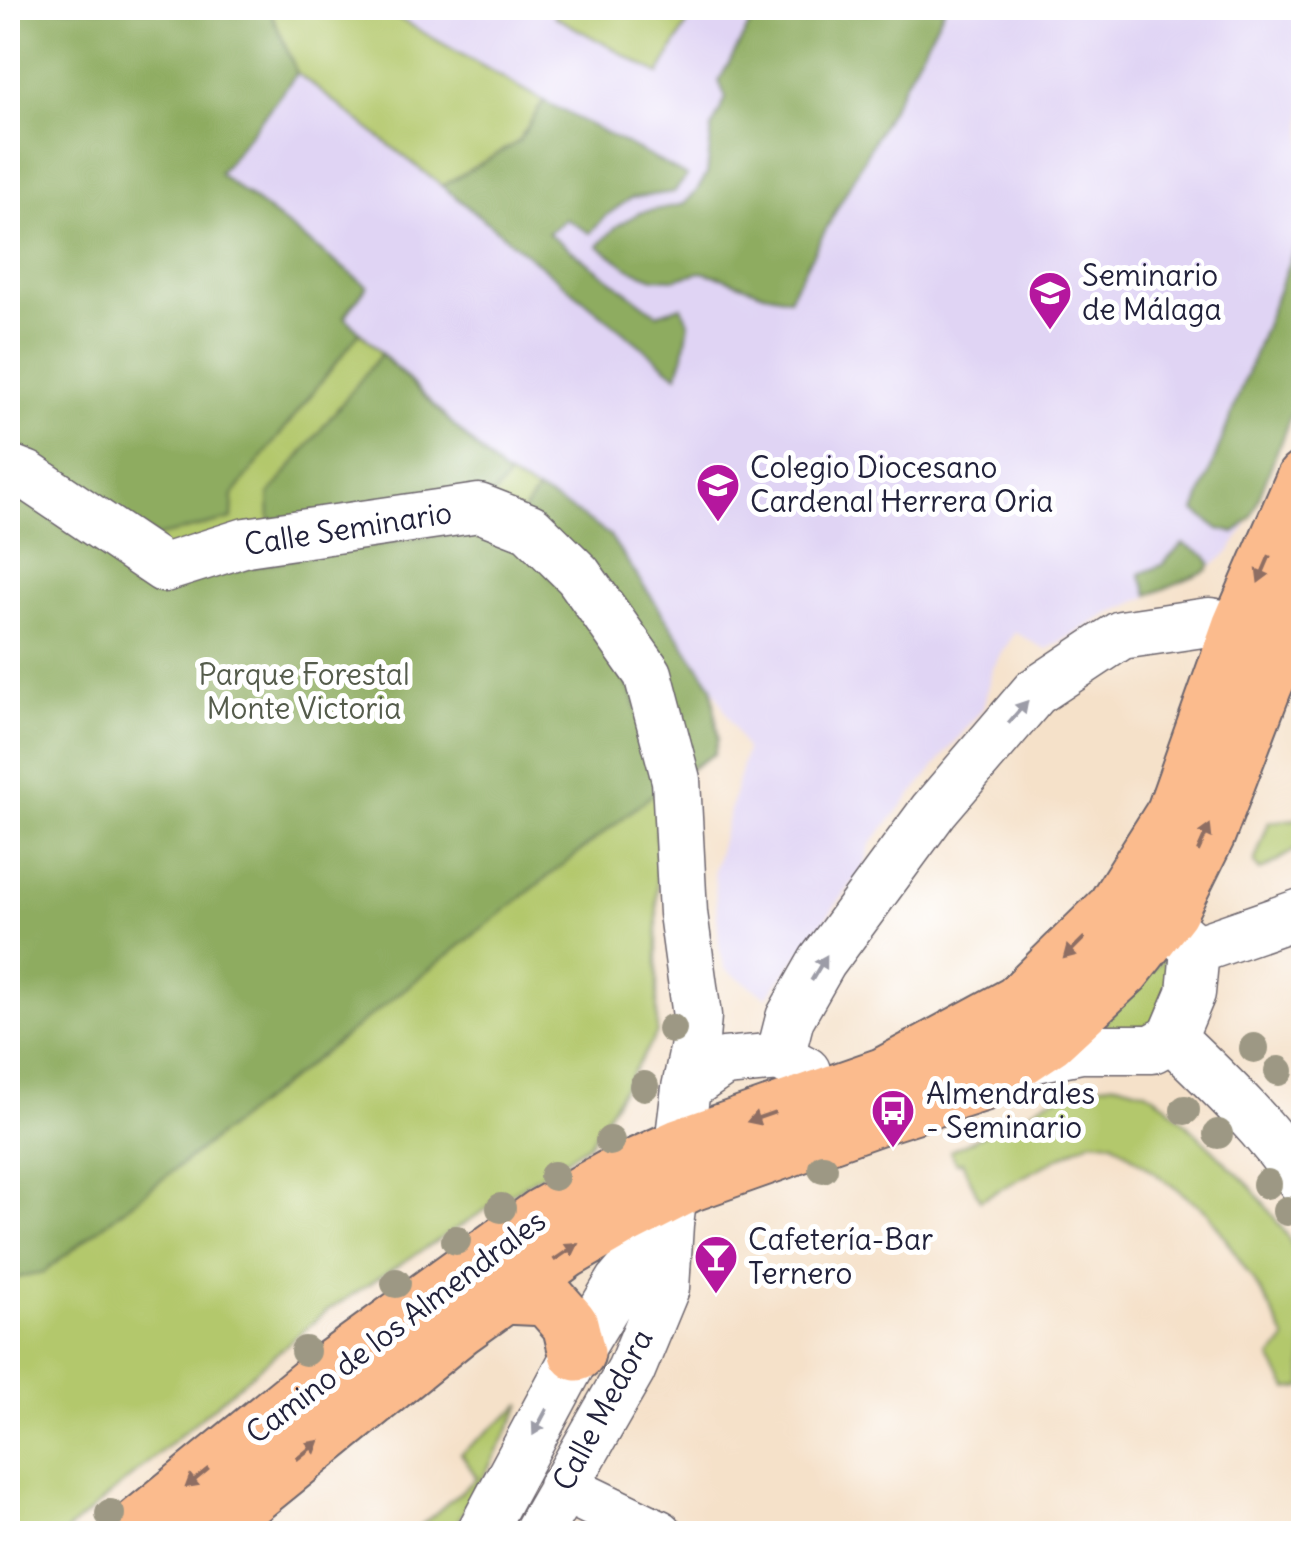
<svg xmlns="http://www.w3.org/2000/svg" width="1311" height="1541" font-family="Delius,sans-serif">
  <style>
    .built { fill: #e0d4f4 }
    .green { fill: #b3c86c; stroke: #6a7554; stroke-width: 2.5 }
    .forest { fill: #8eac60; stroke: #58674e; stroke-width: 2.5 }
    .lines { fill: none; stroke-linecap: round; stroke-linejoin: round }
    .minor-casing { stroke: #6c656d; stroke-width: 51 }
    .major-casing { stroke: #6c656d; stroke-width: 59 }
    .minor { stroke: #fff; stroke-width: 48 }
    .major { stroke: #fbbb8d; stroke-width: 55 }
    .tree { fill: #9d9884 }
    .oneway { fill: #8e6e64 }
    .oneway2 { fill: #9c9ca7 }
    .labels { text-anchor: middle; stroke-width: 10; stroke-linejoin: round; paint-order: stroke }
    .poi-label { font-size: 30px; fill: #22223b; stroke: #fff; text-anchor: start }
    .street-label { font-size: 30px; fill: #22223b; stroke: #fff }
    .park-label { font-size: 30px; fill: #555c4c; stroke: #fff }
  </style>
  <rect width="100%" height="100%" fill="#fff"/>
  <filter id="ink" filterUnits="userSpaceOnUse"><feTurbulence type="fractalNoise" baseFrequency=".01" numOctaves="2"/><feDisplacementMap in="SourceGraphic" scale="20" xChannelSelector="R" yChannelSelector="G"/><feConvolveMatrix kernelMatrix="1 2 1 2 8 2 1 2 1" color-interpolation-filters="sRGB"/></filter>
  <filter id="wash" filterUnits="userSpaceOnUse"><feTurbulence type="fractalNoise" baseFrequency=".0048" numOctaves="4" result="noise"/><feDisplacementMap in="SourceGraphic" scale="40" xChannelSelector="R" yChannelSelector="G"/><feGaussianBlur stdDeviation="2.25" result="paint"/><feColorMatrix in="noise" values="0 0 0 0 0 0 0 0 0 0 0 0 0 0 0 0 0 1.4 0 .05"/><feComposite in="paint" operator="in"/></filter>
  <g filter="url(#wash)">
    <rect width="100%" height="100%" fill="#f5e1c9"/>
    <!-- built -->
    <path class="built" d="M269,8H1303V384L1251,518L1231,550L1208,570L1107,615L1046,650L1015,632L992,670L983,708L870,845L865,866L767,997L725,969L719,945L714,870L746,750L712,686L609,535L572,510L502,473L344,317L367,286L219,174L297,73Z"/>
    <!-- green -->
    <path class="green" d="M8,8H24L219,174L367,286L345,317L502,473L572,510L609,535L712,686L718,738L714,754L657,791V1033L589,1144L325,1312L65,1533L8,1534Z
      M269,8H380L544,101L518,142L442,186L297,73Z
      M558,8H696L659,74L554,16Z
      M1303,813V845L1260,871L1254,863L1269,822L1297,819Z
      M1164,959L1172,978L1154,1024L1127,1032L1100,1031L1120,998Z
      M1117,1083L1146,1091L1166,1104L1253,1189L1287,1235L1303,1269V1387L1288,1389L1271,1358L1286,1340L1266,1300L1208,1212L1113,1142L1092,1140L980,1200L962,1162L956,1163L950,1151L1029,1113L1046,1101L1084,1087Z
      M522,1404L482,1480L451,1533L411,1534L477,1478L461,1453Z"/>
    <!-- forest -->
    <path class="forest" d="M8,8H269L297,73L219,174L367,286L344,316L360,332L233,495L232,519L156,537L8,450Z
      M759,8H945L789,298L764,293L721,277L701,272L674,279L654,278L630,269L598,246L617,226L639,213L684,204L696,192L707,174L712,127L726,98L719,81Z
      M544,101L687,176L674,192L631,198L607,215L590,233L566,219L548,233L657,314L681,306L689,322L684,355L677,375L442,186L518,142Z
      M1303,233V384L1251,518L1235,533L1219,529L1195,511L1297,241Z
      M381,354L502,473L509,476L495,494L270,521L269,495Z
      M8,490L155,586L291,559L470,530L526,546L626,668L657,791L44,1272L8,1280Z
      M538,491L572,510L609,535L712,686L718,738L714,754L681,774L523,511Z
      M1183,544L1206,556L1211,563L1208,570L1149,595L1140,574L1162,565Z"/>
  </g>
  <g filter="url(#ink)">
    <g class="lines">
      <defs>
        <path id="minor" d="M8,468L26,475L164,568L246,542L479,508L530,528L578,575L648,674L676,780L683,913L697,1016L694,1050L686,1088L669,1224L665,1288L631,1370L537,1534
          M1195,950L1304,912
          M1172,1038C1219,1083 1268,1129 1304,1184
          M780,1057L790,1018L822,962L934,810L1035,692L1121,635L1209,622L1240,627
          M1016,1062L1081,1049H1152L1172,1038L1191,993L1195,950C1179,929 1151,921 1126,914
          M686,1088L724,1062L780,1057L806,1071
          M562,1487L659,1534
          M480,1534L577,1353L620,1282L669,1224"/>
        <path id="major" d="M504,1296L547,1298L570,1324L577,1353
          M129,1534L332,1368L542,1216L610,1178L679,1147L885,1075L1018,1003L1113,910L1174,813L1240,627L1304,479
          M205,1534L459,1328L566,1251L619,1220L689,1184L884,1115L981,1084L1050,1038L1123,970L1170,910L1207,835L1264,686L1304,593"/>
      </defs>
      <!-- minor casing -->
      <use href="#minor" class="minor-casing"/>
      <!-- major casing -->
      <use href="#major" class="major-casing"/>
      <!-- minor -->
      <use href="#minor" class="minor"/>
      <!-- major -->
      <use href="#major" class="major"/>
    </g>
    <!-- trees -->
    <g class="tree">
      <circle cx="672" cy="1029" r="15"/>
      <circle cx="1254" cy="1048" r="15"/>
      <circle cx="1279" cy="1071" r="15"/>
      <circle cx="644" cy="1086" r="15"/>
      <circle cx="1185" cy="1110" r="15"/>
      <circle cx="1218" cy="1134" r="15"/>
      <circle cx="610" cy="1141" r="15"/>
      <circle cx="823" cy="1168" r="15"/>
      <circle cx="554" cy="1176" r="15"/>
      <circle cx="1267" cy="1184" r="15"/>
      <circle cx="501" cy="1208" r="15"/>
      <circle cx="1287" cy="1211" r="15"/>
      <circle cx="456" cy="1240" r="15"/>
      <circle cx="396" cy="1283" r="15"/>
      <circle cx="305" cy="1351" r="15"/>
      <circle cx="110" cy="1514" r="15"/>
    </g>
    <!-- one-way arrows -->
    <defs><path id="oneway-solid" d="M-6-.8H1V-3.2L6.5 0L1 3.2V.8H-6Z" transform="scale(2.5)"/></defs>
    <g class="oneway">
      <use href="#oneway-solid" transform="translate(1264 569) rotate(113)"/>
      <use href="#oneway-solid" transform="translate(1204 838) rotate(-66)"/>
      <use href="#oneway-solid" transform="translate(1074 948) rotate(135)"/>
      <use href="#oneway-solid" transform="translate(761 1117) rotate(161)"/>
      <use href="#oneway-solid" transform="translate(566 1252) rotate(-34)"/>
      <use href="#oneway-solid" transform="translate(308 1450) rotate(-39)"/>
      <use href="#oneway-solid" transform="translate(197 1478) rotate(141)"/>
    </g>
    <g class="oneway2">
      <use href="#oneway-solid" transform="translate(1018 712) rotate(-49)"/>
      <use href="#oneway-solid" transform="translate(819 968) rotate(-59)"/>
      <use href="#oneway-solid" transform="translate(540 1422) rotate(118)"/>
    </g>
  </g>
  <!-- icons -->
  <defs>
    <symbol id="university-pin" viewBox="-11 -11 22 30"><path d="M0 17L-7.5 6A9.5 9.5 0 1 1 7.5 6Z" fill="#b5179e" stroke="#fff"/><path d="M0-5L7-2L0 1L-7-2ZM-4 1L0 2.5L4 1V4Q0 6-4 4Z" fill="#fff"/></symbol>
    <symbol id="school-pin" viewBox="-11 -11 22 30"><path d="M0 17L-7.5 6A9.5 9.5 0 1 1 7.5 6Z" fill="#b5179e" stroke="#fff"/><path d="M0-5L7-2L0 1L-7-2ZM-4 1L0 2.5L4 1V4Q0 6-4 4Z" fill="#fff"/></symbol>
    <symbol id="bus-pin" viewBox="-11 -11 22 30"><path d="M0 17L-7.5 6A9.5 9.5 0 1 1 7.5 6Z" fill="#b5179e" stroke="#fff"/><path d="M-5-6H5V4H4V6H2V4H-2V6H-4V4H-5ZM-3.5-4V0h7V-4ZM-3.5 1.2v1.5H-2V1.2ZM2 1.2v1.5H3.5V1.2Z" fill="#fff"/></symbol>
    <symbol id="bar-pin" viewBox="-11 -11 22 30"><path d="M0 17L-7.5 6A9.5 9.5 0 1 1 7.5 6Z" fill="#b5179e" stroke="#fff"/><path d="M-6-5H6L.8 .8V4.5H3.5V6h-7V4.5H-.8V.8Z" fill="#fff"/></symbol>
  </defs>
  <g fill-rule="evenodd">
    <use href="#university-pin" x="1025" y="268" width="50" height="68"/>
    <use href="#school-pin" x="693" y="460" width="50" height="68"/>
    <use href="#bus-pin" x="868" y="1086" width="50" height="68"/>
    <use href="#bar-pin" x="691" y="1232" width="50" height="68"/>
  </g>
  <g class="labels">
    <!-- poi labels -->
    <g class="poi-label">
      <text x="1082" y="286">Seminario<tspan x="1082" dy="34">de Málaga</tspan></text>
      <text x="750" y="478">Colegio Diocesano<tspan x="750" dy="34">Cardenal Herrera Oria</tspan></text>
      <text x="926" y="1104">Almendrales<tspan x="926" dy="34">- Seminario</tspan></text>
      <text x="748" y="1250">Cafetería-Bar<tspan x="748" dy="34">Ternero</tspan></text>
    </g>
    <!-- street labels -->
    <g class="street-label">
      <text transform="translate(348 529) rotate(-9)" y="10">Calle Seminario</text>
      <text transform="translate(396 1327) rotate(-37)" y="10">Camino de los Almendrales</text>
      <text transform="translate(603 1410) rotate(-62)" y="10">Calle Medora</text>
    </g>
    <!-- park labels -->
    <g class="park-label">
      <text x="304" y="685">Parque Forestal<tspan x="304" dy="34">Monte Victoria</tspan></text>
    </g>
  </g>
  <!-- margin -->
  <rect width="1311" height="1541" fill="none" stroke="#fff" stroke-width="40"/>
</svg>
